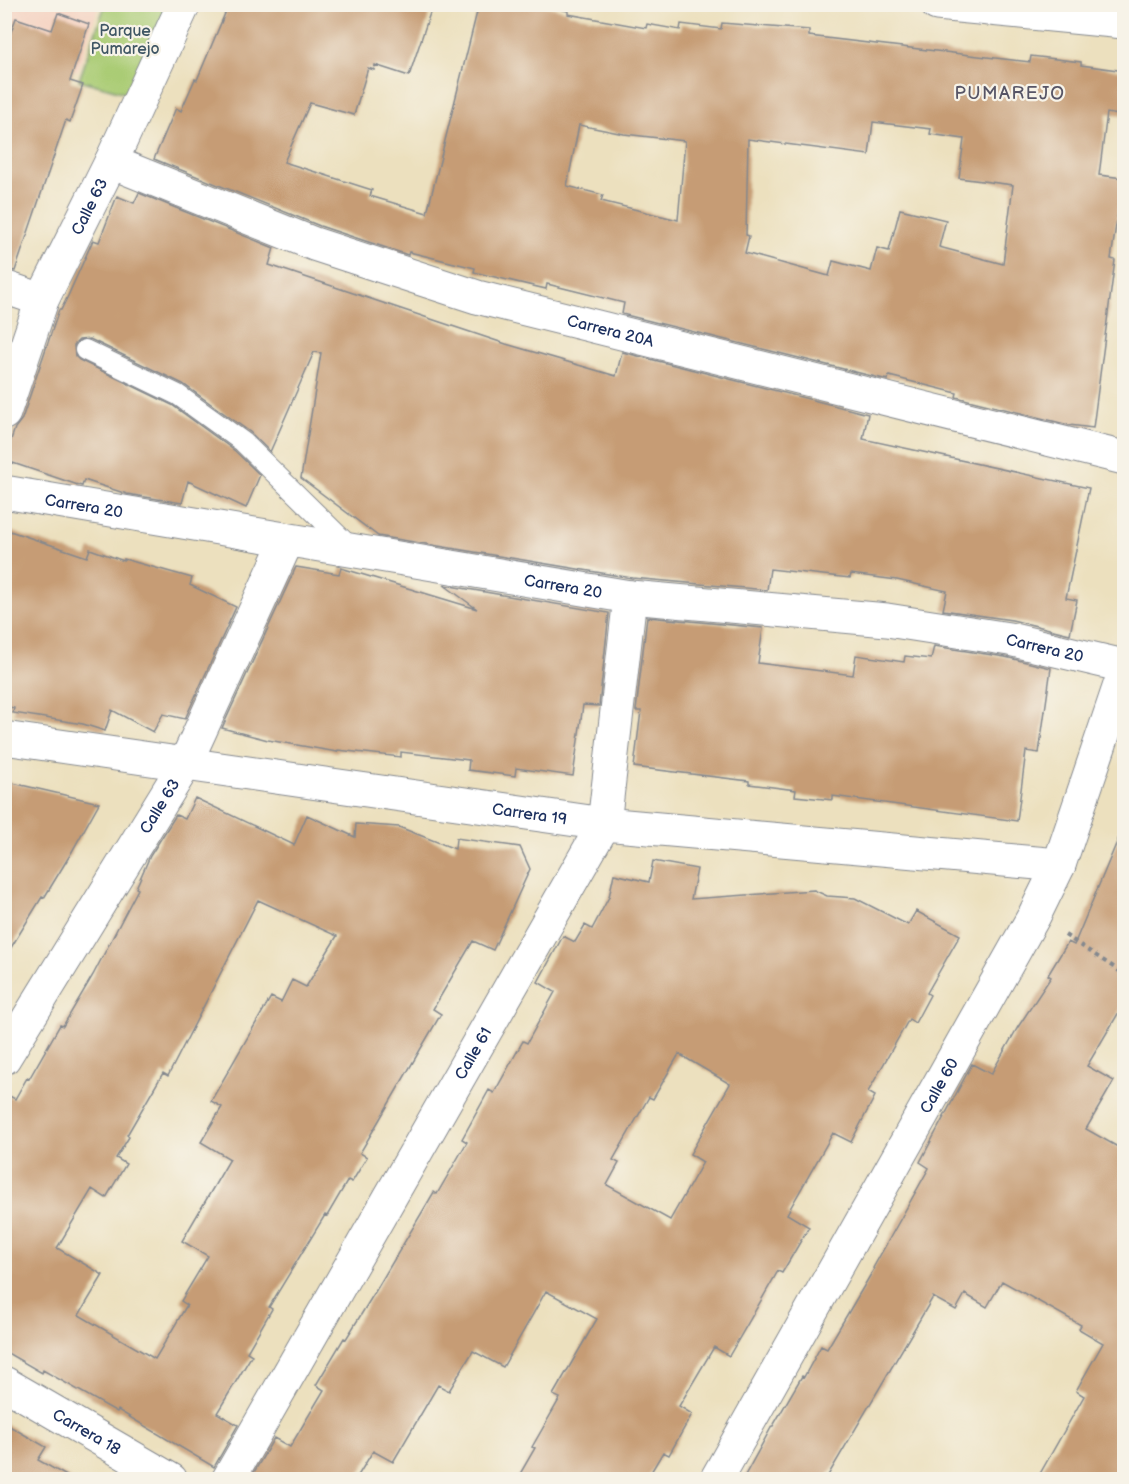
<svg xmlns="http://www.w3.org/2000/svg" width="1129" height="1484" font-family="'Balsamiq Sans',sans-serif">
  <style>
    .built { fill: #f5d3c2 }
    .green { fill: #aacc74; stroke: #627e69; stroke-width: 1.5 }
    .building { fill: #c69c74; fill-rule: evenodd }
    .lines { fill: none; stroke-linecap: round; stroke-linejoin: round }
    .lane-casing { stroke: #84888e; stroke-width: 22 }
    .street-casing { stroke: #84888e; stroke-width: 35 }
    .secondary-casing { stroke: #84888e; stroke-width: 35 }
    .path { stroke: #84888e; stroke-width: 4; stroke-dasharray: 4.5 4.5; stroke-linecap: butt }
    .lane { stroke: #fff; stroke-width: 20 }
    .street { stroke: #fff; stroke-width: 33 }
    .secondary { stroke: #fff; stroke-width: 33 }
    .labels { text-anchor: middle; stroke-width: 4.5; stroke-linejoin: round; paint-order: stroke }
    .park-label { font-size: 16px; fill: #3f5664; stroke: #f7f3e8 }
    .street-label { font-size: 16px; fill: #1b2f5e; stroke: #f7f3e8 }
    .neighbourhood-label { font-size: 18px; letter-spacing: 1.5px; fill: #575566; stroke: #f7f3e8 }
  </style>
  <rect width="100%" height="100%" fill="#f7f3e8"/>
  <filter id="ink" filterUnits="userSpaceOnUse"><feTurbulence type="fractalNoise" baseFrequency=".0167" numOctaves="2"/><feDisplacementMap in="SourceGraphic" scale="12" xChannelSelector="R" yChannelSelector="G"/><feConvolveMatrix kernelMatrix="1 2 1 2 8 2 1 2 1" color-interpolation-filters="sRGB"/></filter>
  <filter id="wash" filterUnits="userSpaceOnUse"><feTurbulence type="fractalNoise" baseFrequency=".008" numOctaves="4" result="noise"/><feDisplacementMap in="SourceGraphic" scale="24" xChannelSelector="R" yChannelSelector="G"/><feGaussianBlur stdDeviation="1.35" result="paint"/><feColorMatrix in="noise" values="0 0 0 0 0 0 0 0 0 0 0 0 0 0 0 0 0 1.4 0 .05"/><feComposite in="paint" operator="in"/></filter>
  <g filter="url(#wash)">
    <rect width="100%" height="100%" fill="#ece0be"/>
    <!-- built -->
    <path class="built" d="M4,5H99L78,71L5,53Z"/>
    <!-- green -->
    <path class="green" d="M105,5H173L133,95L79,80Z"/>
    <g id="blocks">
      <!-- building -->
      <path class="building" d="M229,4H433L409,76L375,65L374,70L368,68L354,115L310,103L284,162L372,190L370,196L427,213L479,4H536L568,11V14L646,28L647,24L680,30L681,24L721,29L722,23L809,30V36L1030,62L1031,56L1081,62V65L1125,71V116L1107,113L1099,175L1123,178L1111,259L1115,260L1093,428L1069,425L956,397L957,393L889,376L888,380L622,314L624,303L547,284L546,289L474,272L475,268L409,252L408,255L320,226L154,159L176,108L181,111L195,79L197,80ZM873,122L931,129L930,134L964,139L959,178L1013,185L1003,264L939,247L946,220L900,209L889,251L877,248L871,271L833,261L829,276L745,253L749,236L746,235L748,139L869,155ZM579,125L624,134L685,141L678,220L601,201L603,195L567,186Z
        M58,13L89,24L70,81L83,85L70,122L66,120L15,271L4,269V51L16,18L52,30Z
        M139,193L274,248L269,265L506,344L616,376L622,352L868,414L863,439L1089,488L1066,598L1077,600L1070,634L1012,620L943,610L947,591L897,580L851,574L850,578L770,569L767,590L632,578L378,536L301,478L321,353L314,352L270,452L250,432L183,384L90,339L79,340L74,345L75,356L79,360L172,405L235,451L260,475L246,508L188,481L182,503L127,494L84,480L82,486L78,485L4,460L15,428L22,419L59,310H61L68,296L93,240L99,242L117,196L134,203Z
        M4,529L87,557L90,549L124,561V559L192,578L190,585L236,607L185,719L163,714L153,732L112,710L105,731L83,724L13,713L14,708L4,706Z
        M296,567L339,574L341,568L477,609L444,585L609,613L599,706L583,705L573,776L516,768L515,776L468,770L469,760L401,752V757L338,750L337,752L268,740L222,728Z
        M647,617L763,628L758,663L853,675L856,655L904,662L905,656L931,659L934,646L1005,657L1051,668L1039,753L1026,751L1017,821L833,796V800L795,796L796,790L749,784V781L634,767L641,711H636Z
        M4,781L99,803L70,855L44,898L42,897L4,959Z
        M195,798L294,845L307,815L355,837L356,824L399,827L455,849L456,838L520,847L530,869L493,950L473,941L433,1009L441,1014L360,1153L367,1157L352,1182L348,1180L327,1216L325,1215L269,1307L272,1309L247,1352L252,1355L217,1413L238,1425L214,1467L118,1410L117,1412L43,1370L42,1373L4,1351V1093L15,1099L27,1078L29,1079L60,1025L63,1026L93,975L138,889L136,888L150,856L176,815L185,819ZM258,900L337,936L306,987L292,980L281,1002L271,997L211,1101L222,1107L201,1142L230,1159L182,1241L208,1256L181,1301L187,1305L155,1359L79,1315L103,1275L57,1248L92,1189L106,1198L126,1164L116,1158L129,1137L127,1135L163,1073L168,1076Z
        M1124,825L1125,1002L1087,1066L1114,1081L1086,1129L1125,1151V1479H1037L1084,1396L1076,1391L1103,1343L1079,1329L1081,1325L1002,1281L987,1307L965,1294L956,1310L933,1297L826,1479H743L772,1426H773L802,1376L804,1377L821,1346L827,1349L874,1269L873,1268L929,1168L920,1162L972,1064L991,1074L1018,1027L1051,977L1048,975L1068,942L1074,945Z
        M653,861L697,869L691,899L814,890L827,896L855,898L908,925L916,911L960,935L927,993L930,995L915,1023L909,1019L868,1092L875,1096L851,1142L833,1133L787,1214L809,1227L782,1273L778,1271L729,1356L714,1347L679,1406L692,1414L669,1455L663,1452L647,1479H517L535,1448L532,1447L560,1398L553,1395L597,1319L546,1291L503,1367L473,1351L449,1391L438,1385L393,1462L373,1451L356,1479H250L274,1438L290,1447L324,1390L316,1385L344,1338L346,1339L375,1292L434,1192L437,1194L467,1142L462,1139L489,1090L494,1093L523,1041L527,1043L555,992L538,982L563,936L575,942L585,925L592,929L609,897L614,874L649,882ZM679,1054L730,1084L690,1154L703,1162L670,1220L607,1185L619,1163L613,1160L649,1097L653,1099Z
        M4,1423L46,1447L38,1460L72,1479H4Z"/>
    </g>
  </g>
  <g filter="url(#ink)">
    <use href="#blocks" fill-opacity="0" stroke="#84888e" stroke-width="1.5"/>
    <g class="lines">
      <defs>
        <path id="lane" d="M85,350L178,395L243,442L351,548"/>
        <g id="street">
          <path id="s1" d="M111,162L314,244L477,297L1124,458"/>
          <path d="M4,287L42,300"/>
          <path id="s2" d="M4,413L42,300L111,162L184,4"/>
          <path id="s3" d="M4,492L630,597L887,620L1009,639L1124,666"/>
          <path id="s4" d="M4,738L604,824L1059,865"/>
          <path id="s5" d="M4,1058L185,764L287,541"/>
          <path id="s6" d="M228,1480L604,824L630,597"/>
        </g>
        <g id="secondary">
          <path d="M937,4L1124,22"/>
          <path id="s7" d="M4,1383L171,1480"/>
          <path id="s8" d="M716,1480L1034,916L1059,865L1124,673"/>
        </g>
      </defs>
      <!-- lane casing -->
      <use href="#lane" class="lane-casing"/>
      <!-- street casing -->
      <use href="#street" class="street-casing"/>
      <!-- secondary casing -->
      <use href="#secondary" class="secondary-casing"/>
      <!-- path -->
      <path class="path" d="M1065,935L1124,974"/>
      <!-- lane -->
      <use href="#lane" class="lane"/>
      <!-- street -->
      <use href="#street" class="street"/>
      <!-- secondary -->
      <use href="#secondary" class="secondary"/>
    </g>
  </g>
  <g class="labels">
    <!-- park labels -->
    <g class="park-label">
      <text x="125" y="36">Parque<tspan x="125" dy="18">Pumarejo</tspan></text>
    </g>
    <!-- street labels -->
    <g class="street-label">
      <text dy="6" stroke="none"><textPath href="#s2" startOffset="224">Calle 63</textPath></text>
      <text dy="6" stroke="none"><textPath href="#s1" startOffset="528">Carrera 20A</textPath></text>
      <text dy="6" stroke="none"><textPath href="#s3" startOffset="81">Carrera 20</textPath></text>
      <text dy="6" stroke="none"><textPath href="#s3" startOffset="567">Carrera 20</textPath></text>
      <text dy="6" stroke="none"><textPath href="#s3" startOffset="1053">Carrera 20</textPath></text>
      <text dy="6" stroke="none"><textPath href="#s5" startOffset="296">Calle 63</textPath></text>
      <text dy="6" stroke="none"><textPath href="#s4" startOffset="531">Carrera 19</textPath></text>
      <text dy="6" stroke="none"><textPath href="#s6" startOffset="492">Calle 61</textPath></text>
      <text dy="6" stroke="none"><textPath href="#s8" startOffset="453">Calle 60</textPath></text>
      <text dy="6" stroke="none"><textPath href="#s7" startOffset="96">Carrera 18</textPath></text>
    </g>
    <!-- neighbourhood labels -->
    <g class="neighbourhood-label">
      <text x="1010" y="99">PUMAREJO</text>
    </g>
  </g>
  <!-- margin -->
  <rect width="1129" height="1484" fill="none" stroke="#f7f3e8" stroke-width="24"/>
</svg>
